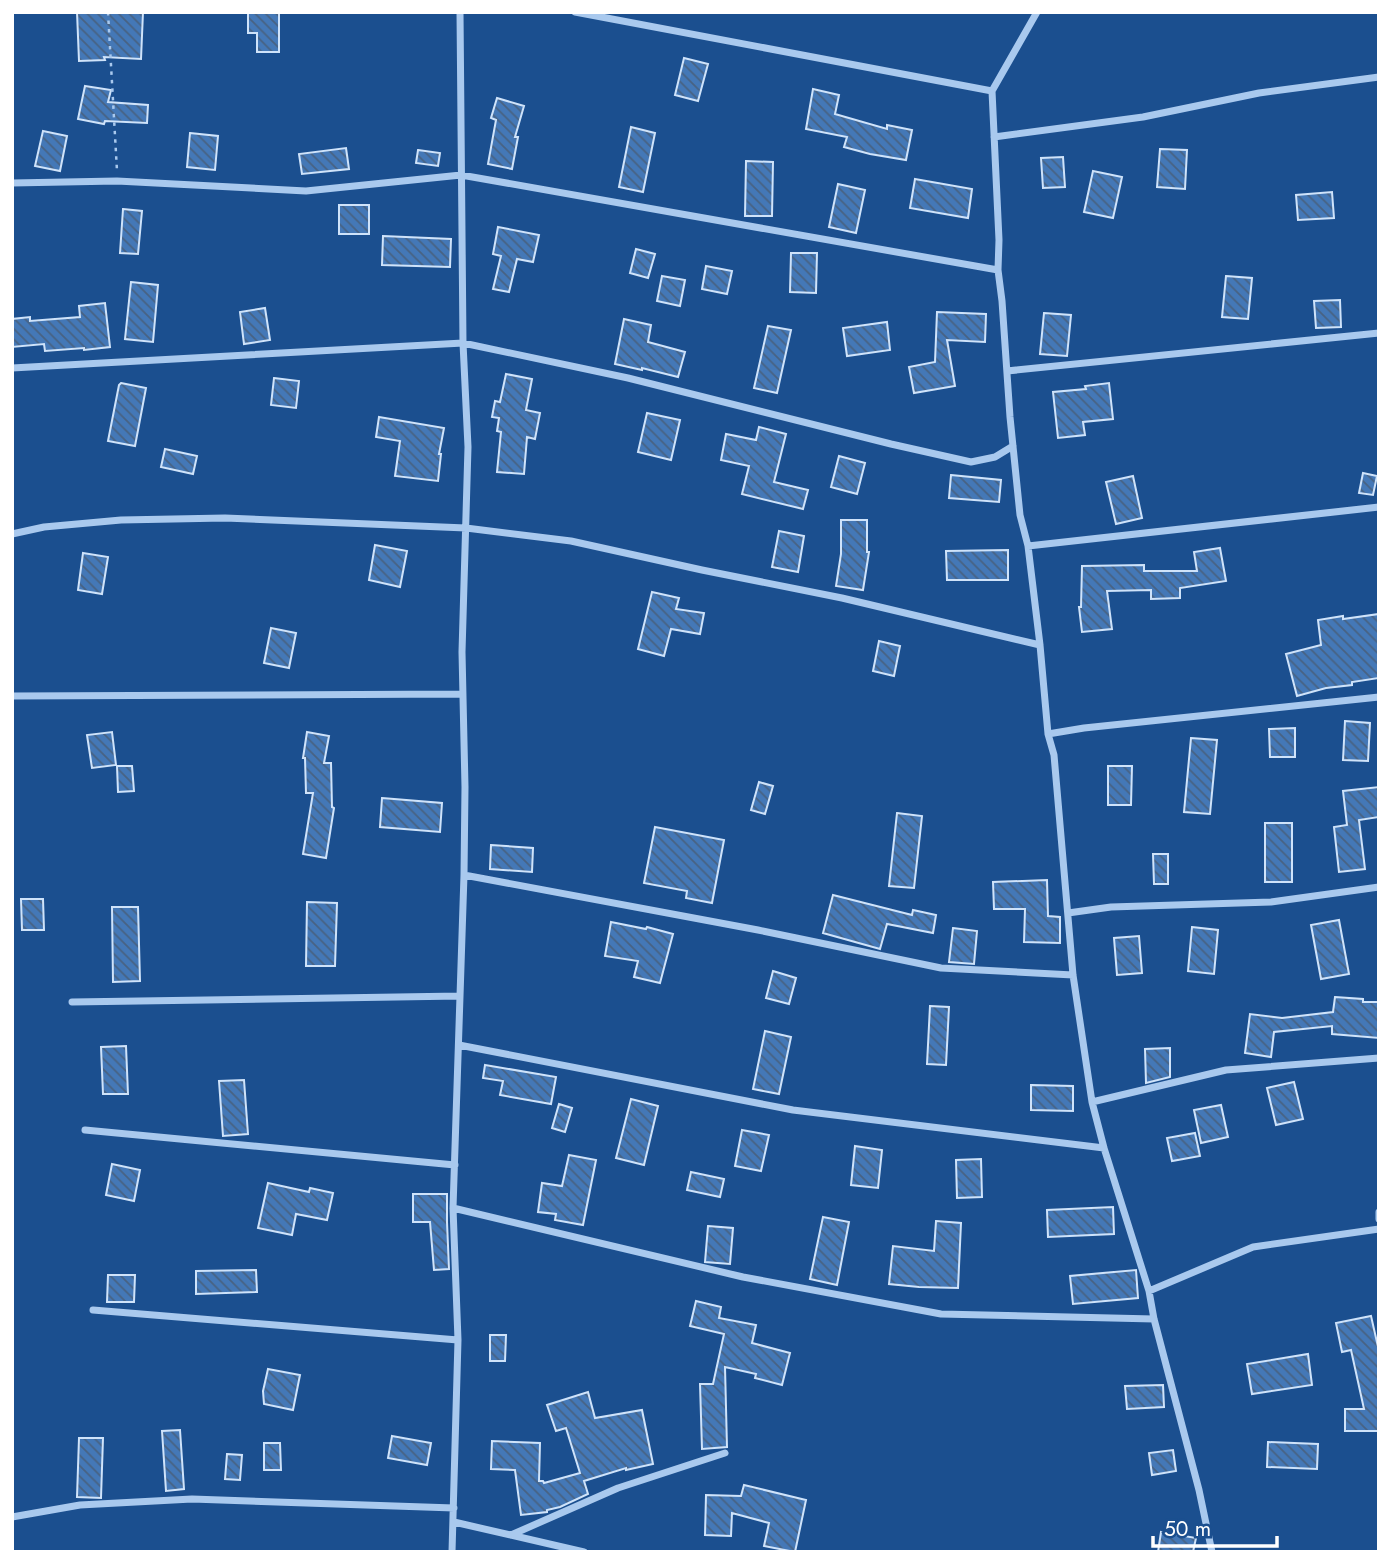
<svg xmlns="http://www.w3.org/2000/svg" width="1391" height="1564" font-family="Jost,sans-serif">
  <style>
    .building { fill: url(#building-back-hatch); stroke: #cfe3fa; stroke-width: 2 }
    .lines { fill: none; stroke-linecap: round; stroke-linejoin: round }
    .path { stroke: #a9c9ee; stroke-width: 2.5; stroke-dasharray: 3.5 5; stroke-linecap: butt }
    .street { stroke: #a9c9ee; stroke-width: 7 }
  </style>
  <defs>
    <pattern id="building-back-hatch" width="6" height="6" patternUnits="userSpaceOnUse" patternTransform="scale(1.75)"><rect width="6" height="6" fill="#4478b7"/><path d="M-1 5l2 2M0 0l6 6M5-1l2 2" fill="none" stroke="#486282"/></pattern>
  </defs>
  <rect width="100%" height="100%" fill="#1b4f8f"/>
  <!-- building -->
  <path class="building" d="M77,12H143L141,59L104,57L105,60L79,61Z
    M248,12H279V52H257V33H248Z
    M684,58L708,64L698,101L675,95Z
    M85,86L111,90L108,102L148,105L147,123L105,121L104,124L78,119Z
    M813,89L839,95L835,114L887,129V125L912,130L906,160L870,154L844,147L847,137L806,129Z
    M497,98L524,106L515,137H518L512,169L488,164L496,120L491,118Z
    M631,127L655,133L643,192L619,187Z
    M43,131L67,136L60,171L35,166Z
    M190,133L218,136L215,170L187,167Z
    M346,148L349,169L302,174L299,154Z
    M1160,149L1187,150L1185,189L1157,187Z
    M418,150L440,153L438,166L416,163Z
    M1063,157L1065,187L1043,188L1041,158Z
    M746,161L773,162L772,216H745Z
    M1093,171L1122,177L1113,218L1084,212Z
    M915,179L972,189L968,218L910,208Z
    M838,184L865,190L856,233L829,227Z
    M1332,192L1334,218L1298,220L1296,195Z
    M339,205H369V234H339Z
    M123,209L142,211L138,254L120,253Z
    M498,227L539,235L533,262L517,259L509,292L493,289L501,256L493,254Z
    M383,236L451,239L450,267L382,265Z
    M636,249L655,254L648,278L630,273Z
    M791,253H817L816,293L790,292Z
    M706,266L732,271L727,294L702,289Z
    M662,276L685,280L680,306L657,301Z
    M1226,276L1252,278L1248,319L1222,317Z
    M131,282L158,285L153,342L125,339Z
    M1340,300L1341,327L1316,328L1314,301Z
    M105,303L110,347L84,350V348L45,351L44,344L12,347V319L30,317V321L80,317L79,306Z
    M265,308L270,340L244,344L240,312Z
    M937,312L986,314L985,342L947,340L955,386L914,393L909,367L935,362Z
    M1044,313L1071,315L1067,356L1040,354Z
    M624,319L651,325L648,342L685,352L678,377L642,368V370L615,364Z
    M887,322L890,350L847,356L843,328Z
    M768,326L791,330L777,393L754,388Z
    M506,374L532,379L526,410L540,413L535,439L527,437L524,474L497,472L501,432L497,431L499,418L492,417L495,401L500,402Z
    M274,378L299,381L296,408L271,405Z
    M121,383L146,388L135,446L108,441L119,385Z
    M1109,383L1113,419L1083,422L1085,435L1058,438L1053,392L1086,389L1085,386Z
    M647,413L680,420L671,460L638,452Z
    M379,417L444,428L439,454H441L438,481L395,476L400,441L376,437Z
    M759,427L786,434L774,482L808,490L803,509L742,494L749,466L721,460L726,434L756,440Z
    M165,449L197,456L193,474L161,467Z
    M839,456L865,463L857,494L831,487Z
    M1363,473L1377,476L1373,495L1359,493Z
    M951,475L1001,480L999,502L949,498Z
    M1133,476L1142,518L1116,524L1106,482Z
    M841,520H867V552H869L863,590L836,586L841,554Z
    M779,531L804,536L798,572L772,567Z
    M375,545L407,551L400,587L369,580Z
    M1220,548L1226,581L1180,588V598L1151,599V590L1107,591L1112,629L1082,632L1079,607H1081L1082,566L1144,565V571H1197L1194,552Z
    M1008,550V580H947L946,551Z
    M83,553L108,557L102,594L78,590Z
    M652,592L679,598L676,609L704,613L700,634L671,629L664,656L638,649Z
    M1379,614V678L1352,682V685L1326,688L1297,696L1286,654L1321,645L1318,620L1343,616V619Z
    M271,628L296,633L289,668L264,663Z
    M879,641L900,646L894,676L873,671Z
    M1345,721L1370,723L1368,761L1343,760Z
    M1295,728V757H1270L1269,729Z
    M112,732L116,765L92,768L87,735Z
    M307,732L329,736L324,763H331L332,807L334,808L326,858L303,854L313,793H306L305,758H303Z
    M1191,738L1217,740L1210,814L1184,812Z
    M117,766H132L134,791L118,792Z
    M1108,766H1132L1131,805H1108Z
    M759,782L773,786L765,814L751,810Z
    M1379,787V817L1359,820L1365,869L1339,872L1334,827L1347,825L1343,791Z
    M382,798L442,803L440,832L380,827Z
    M897,813L922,816L914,888L889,886Z
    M1265,823H1292V882H1265Z
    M655,827L724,840L712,903L686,898L687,891L644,883Z
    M491,845L533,848L532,872L490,869Z
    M1153,854H1168V884H1154Z
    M1047,880L1048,916L1060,917V943L1024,942L1025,909H994L993,882Z
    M833,895L912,915L913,910L936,915L933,933L887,924L880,949L823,933Z
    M21,899H43L44,930H22Z
    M307,902L337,903L335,966H306Z
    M112,907H138L140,981L113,982Z
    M1339,920L1349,974L1321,979L1311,925Z
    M611,922L646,929L647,927L673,934L660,983L634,977L638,961L605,956Z
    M1192,927L1218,930L1214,974L1188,971Z
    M953,928L977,931L974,964L949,962Z
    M1139,936L1142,973L1117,975L1114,938Z
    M773,971L796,978L789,1004L766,998Z
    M1335,997L1363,999V1002H1379V1038L1332,1034V1026L1274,1032L1271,1057L1245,1053L1250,1014L1282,1018L1333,1012Z
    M930,1006L949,1007L946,1065L927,1064Z
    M765,1031L791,1037L779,1094L753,1089Z
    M126,1046L128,1094H103L101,1047Z
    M1170,1048V1077L1146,1083L1145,1049Z
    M485,1065L556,1077L551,1104L500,1095L503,1081L483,1078Z
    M244,1080L248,1134L223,1136L219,1081Z
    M1294,1082L1303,1119L1276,1125L1267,1088Z
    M1031,1085L1073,1086V1111L1031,1110Z
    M631,1099L658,1106L644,1165L616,1158Z
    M559,1104L572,1108L565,1132L552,1128Z
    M1221,1105L1228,1137L1201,1143L1194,1110Z
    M742,1130L769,1135L761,1171L735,1166Z
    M1195,1133L1200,1156L1172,1161L1167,1138Z
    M855,1146L882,1150L878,1188L851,1185Z
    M569,1155L596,1160L583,1225L555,1220L556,1214L538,1212L542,1183L562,1186Z
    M981,1159L982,1197L957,1198L956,1160Z
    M112,1164L140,1170L134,1201L106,1195Z
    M691,1172L724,1179L720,1197L687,1190Z
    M268,1183L309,1192L310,1188L333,1193L327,1220L296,1214L292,1235L258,1228Z
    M413,1194H447V1222L449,1269L434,1270L430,1222H413Z
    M1113,1207L1114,1234L1048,1237L1047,1210Z
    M823,1217L849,1222L837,1285L810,1279Z
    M936,1221L961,1223L958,1288L919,1287L889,1284L893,1246L934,1251Z
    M708,1226L733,1228L730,1264L705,1262Z
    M256,1270L257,1292L196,1294V1271Z
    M1136,1270L1138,1298L1073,1304L1070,1276Z
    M108,1275H135L134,1302H107Z
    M696,1301L721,1307L719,1318L756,1325L752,1343L790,1353L782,1385L755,1378L756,1374L725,1367L727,1447L702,1449L700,1384H713L724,1334L690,1326Z
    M1371,1316L1379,1351V1431H1345V1409H1364L1351,1350L1342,1352L1336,1323Z
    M490,1335H506L505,1361H490Z
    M1308,1354L1312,1385L1252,1394L1247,1364Z
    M268,1369L300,1375L293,1410L264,1404L263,1391Z
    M1163,1385L1164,1407L1127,1409L1125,1386Z
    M588,1392L595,1418L642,1410L653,1464L626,1470V1468L584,1481L588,1494L560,1507L547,1510V1512L521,1515L515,1470L491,1469L492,1441L540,1443L539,1481H543L544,1483L580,1473L566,1428L556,1431L547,1405Z
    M180,1430L184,1489L166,1491L162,1431Z
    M392,1436L431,1443L427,1465L388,1458Z
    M79,1438H103L101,1498L77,1497Z
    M1268,1442L1318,1444L1317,1469L1267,1467Z
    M264,1443H280L281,1470H264Z
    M1173,1450L1176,1471L1152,1475L1149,1453Z
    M227,1454L242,1455L240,1480L225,1479Z
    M744,1485L806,1500L795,1552L764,1546L769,1523L732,1513L731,1536L705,1535L706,1495L741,1496Z
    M1161,1532L1196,1538L1193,1552H1158Z"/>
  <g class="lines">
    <!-- path -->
    <path class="path" d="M108,12L117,171"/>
    <!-- street -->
    <path class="street" d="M575,12L992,91
      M1037,12L992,91L999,240L998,270L1002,301L1010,417L1020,515L1028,546L1040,645L1048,734
      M994,137L1143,117L1259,93L1379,77
      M12,183L117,181L306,191L461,175L998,270
      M12,368L463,343L628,378L891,444L971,462L995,457L1013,446
      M1007,371L1379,333
      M12,534L44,527L121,520L225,518L466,528L571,541L702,570L842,598L1040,645
      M1028,546L1379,507
      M12,696L463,694
      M464,875L758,930L941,968L1073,975
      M1068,913L1111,907L1271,902L1379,887
      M72,1002L460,996
      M459,1045L793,1110L1104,1148
      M1092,1102L1226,1070L1379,1058
      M85,1130L455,1165
      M453,1208L743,1277L941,1314L1154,1319
      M1379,1212V1219
      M1149,1291L1253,1247L1379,1229
      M93,1310L458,1340
      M12,1517L80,1505L192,1499L454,1508
      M454,1522L584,1552
      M511,1535L618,1488L725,1453
      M452,1552L458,1340L453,1208L464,875L465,787L462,652L468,447L463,343L460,12
      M1212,1552L1199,1490L1154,1319L1149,1291L1104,1148L1092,1102L1073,975L1054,755L1048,734L1084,728L1379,697"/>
  </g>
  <!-- border -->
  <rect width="1391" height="1564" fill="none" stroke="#ffffff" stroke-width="28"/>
  <!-- scale -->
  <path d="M1153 1536v10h124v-10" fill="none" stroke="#ffffff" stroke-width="3.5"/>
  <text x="1164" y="1536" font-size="21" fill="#ffffff" stroke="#1b4f8f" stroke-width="5" paint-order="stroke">50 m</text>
</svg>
